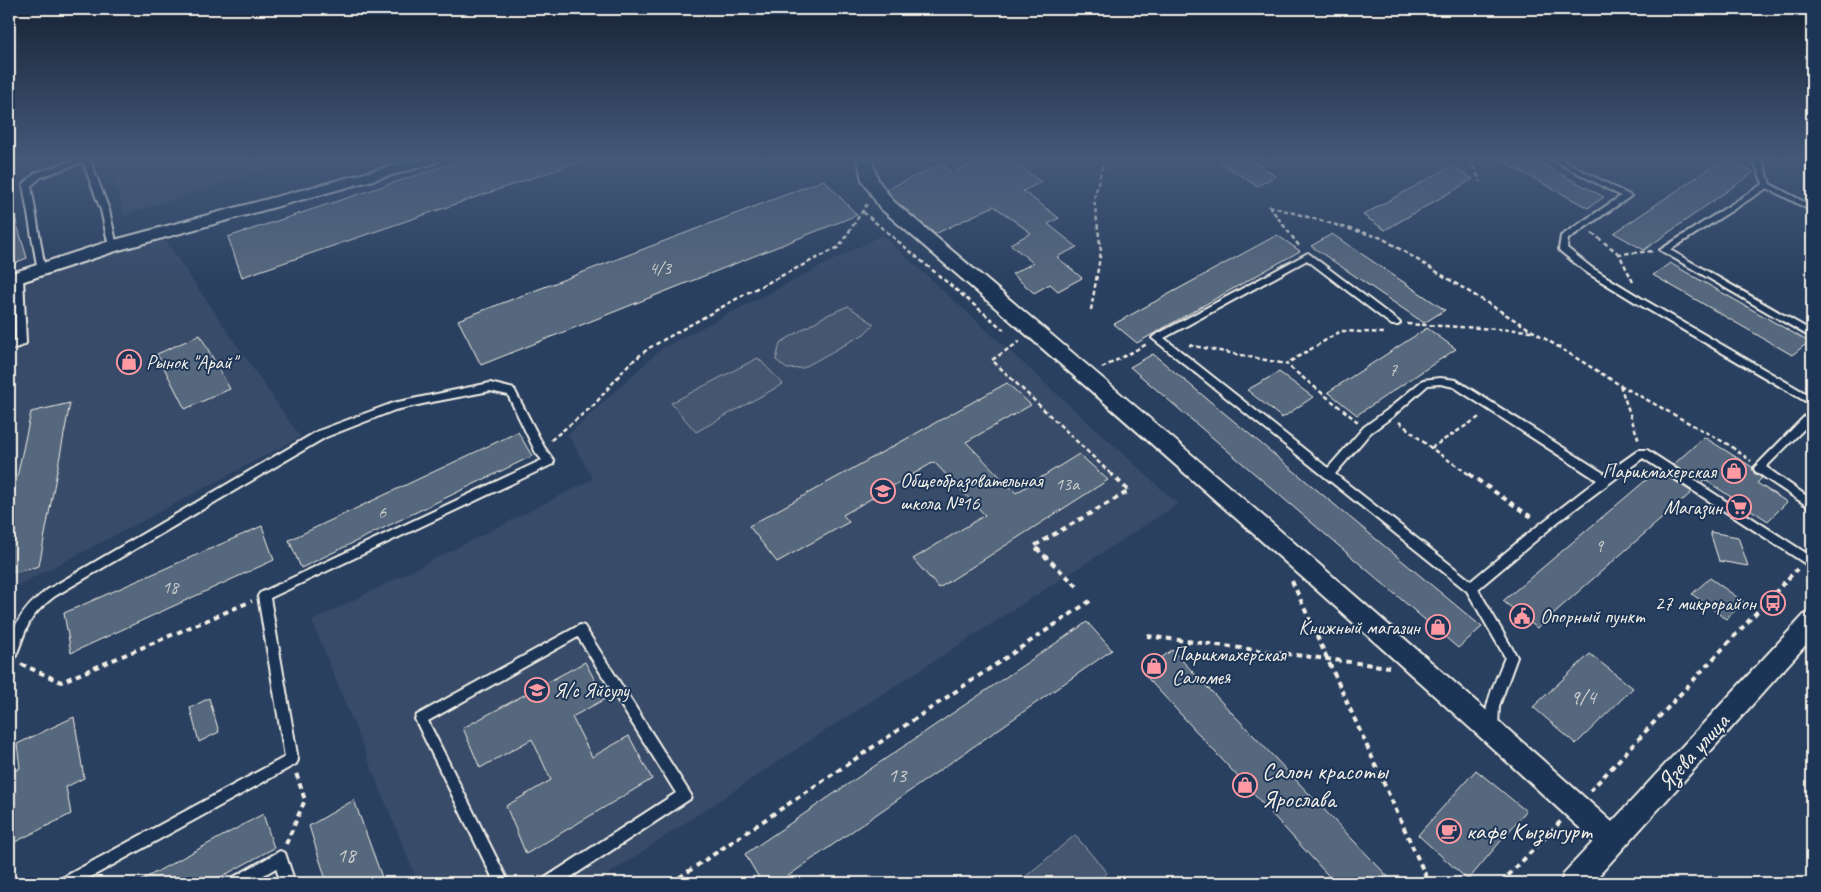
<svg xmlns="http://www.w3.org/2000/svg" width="1821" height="892" font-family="Caveat,sans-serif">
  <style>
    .built { fill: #374c69 }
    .green { fill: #445771; stroke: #9ca4ac }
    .building { fill: #56677d; stroke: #f4f1e8 }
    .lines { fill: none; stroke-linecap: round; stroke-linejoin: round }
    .service-casing { stroke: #f4f1e8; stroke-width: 4 }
    .minor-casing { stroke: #f4f1e8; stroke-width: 4 }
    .path-far1 { stroke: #f4f1e8; stroke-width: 2.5; stroke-dasharray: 4.5 3; stroke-linecap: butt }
    .path { stroke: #f4f1e8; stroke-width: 4; stroke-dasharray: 5.5 4.5; stroke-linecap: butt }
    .service { fill: #1d3557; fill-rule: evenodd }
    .minor { fill: #1d3557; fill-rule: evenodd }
    .labels { text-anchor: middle; stroke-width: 4; stroke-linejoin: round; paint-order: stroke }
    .number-label { font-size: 18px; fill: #cccecd }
    .poi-label { font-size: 20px; fill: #f4f1e8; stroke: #1d3557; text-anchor: start }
    .near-number-label { font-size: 21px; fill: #cccecd }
    .near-street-label { font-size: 24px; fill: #f4f1e8; stroke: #1d3557 }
    .near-poi-label { font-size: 24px; fill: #f4f1e8; stroke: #1d3557; text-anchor: start }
  </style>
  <rect width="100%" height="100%" fill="#2a4060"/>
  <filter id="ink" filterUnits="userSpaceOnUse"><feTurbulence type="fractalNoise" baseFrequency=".02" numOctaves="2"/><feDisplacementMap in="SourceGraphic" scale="10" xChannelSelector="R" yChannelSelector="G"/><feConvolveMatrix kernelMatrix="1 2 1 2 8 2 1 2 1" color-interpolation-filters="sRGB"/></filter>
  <g filter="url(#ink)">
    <!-- built -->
    <path class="built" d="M108,160H297L124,215Z
      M882,235L1178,504L780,760L595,883H418L312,621L593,479L568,435L662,348Z
      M163,237L300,437L137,524L9,590V288Z"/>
    <!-- green -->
    <path class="green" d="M848,306L874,324L864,334L803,368L787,369L776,360L780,343L825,316Z
      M758,358L783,384L696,432L671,403Z
      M1075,835L1107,873L1095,883H1018Z"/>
    <!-- building -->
    <path class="building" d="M463,160H578L579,162L242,277L228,237Z
      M981,160H1011L1041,182L1023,191L1059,218L1048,224L1077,247L1057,257L1082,278L1058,291L1050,284L1034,293L1012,274L1033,263L1010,244L1031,233L994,206L935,234L893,199L887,189L942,164L952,173Z
      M1217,160H1251L1276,176L1257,186Z
      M1500,160H1534L1604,197L1588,208Z
      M1722,160H1728L1754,172L1644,250L1614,233Z
      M1451,166L1473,179L1385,230L1363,215Z
      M824,180L857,215L481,365L458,320Z
      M13,211L27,258L9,265V212Z
      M1332,234L1445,310L1424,323L1311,246Z
      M1277,235L1300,251L1137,343L1114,324Z
      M1670,263L1809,342L1792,355L1653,275Z
      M1427,328L1456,349L1357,415L1328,392Z
      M200,335L230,389L185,409L157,354Z
      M1153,354L1482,627L1458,648L1130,367Z
      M1279,372L1313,397L1282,418L1247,390Z
      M1007,383L1031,405L966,442L1016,493L1079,454L1108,480L939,588L913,559L985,515L934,462L843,515L849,522L777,562L749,526Z
      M70,403L39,566L9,574V514L31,412Z
      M518,432L532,456L301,568L289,540Z
      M1704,437L1752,467L1754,473L1762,478L1757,483L1787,502L1768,521L1705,480L1701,483L1673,465Z
      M1658,470L1692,492L1537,628L1503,601Z
      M262,526L274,560L71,653L64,613Z
      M1710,532L1738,537L1748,566L1719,561Z
      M1710,578L1744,602L1726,619L1692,594Z
      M1087,622L1112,650L778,883H762L745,854Z
      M1172,650L1394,883H1335L1142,672Z
      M1590,654L1633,688L1576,744L1533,707Z
      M585,662L605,699L572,717L592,757L629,736L652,779L526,854L506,806L551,780L532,739L480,768L463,728Z
      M209,698L219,732L199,742L190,708Z
      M74,717L84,778L66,787L71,814L13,843L9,811V774L20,768L17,744Z
      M1476,770L1526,811L1468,880L1418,835Z
      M354,800L384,883H327L309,826Z
      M263,814L274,848L210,883H136Z"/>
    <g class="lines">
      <defs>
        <path id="service" d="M75,160H90L109,210L117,246L113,249L109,246L101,210L83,162L41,177L31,186L45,269L44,271H38L23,185L35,173Z
          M1553,160H1562L1631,196L1568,239L1567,248L1592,268L1641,298L1812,397V405L1635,302L1586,272L1560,251L1559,249L1561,236L1621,196Z
          M1754,160H1762L1770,184L1812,206V211L1767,188L1670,250L1812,331V338L1660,250L1763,184Z
          M1308,253L1398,321L1400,323L1398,325H1392L1307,260L1164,338L1328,468L1364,427L1386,411L1423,380L1440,378L1456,380L1605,474L1639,450H1647L1812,557V568L1643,458L1559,521L1478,589L1517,657L1499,706L1498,728L1496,732L1492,734L1488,732C1479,713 1498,676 1505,657L1467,591L1152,338L1154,336ZM1440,384L1454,387L1597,480L1530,532L1471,581L1335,474L1370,433L1392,417L1428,385Z
          M19,274L23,277L26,343L24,345L9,350V344L16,341L15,277Z
          M490,383L514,389L544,447L554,461L553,464L270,598L298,760L296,764L80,883H60L62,878L285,757L258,596L260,593L542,460L536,453L508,395L490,391L427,403L395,410L326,437L55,596C24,619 27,631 13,663L9,664C7,632 21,609 47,590L318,431L393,403Z
          M1812,411V421L1766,467L1812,500V509L1755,471L1754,468L1809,412Z
          M580,625L584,626L691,795L690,799L562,883H543L545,878L676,793L578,637L428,721L509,883H495L415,719L417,715Z
          M280,851L285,853L295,883H281L276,868L250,883H230L232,878Z"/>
        <path id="minor" d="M414,160H438L435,163L119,250L9,286V274L107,242Z
          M858,160H872L878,180L892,200C1134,404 1376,611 1612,822L1804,615L1812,612V638L1592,883H1561L1564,873L1594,841C1360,626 1121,415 880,208L862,180Z"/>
      </defs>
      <!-- service casing -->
      <use href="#service" class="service-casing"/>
      <!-- minor casing -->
      <use href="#minor" class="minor-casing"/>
      <!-- path-far1 -->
      <path class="path-far1" d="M1470,160L1481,182
        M1269,206L1382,238L1620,385L1639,441
        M1269,206L1300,247
        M863,212L1004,330
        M1592,233L1619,254
        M1633,282L1619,254L1654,251
        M1091,310L1101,251L1094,199L1104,160
        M1407,324L1533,331
        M1017,341L1019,342L992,360L1112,475
        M1189,345L1286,364
        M1102,368L1147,344
        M1620,385L1729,445L1751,461
        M1358,422L1286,364L1341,331L1386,333
        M1399,422L1431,448L1470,475
        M551,440L594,405L628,365L649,348L747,293L839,247L867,204
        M1431,448L1481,416"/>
      <!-- path -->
      <path class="path" d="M1469,474L1534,519
        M1292,581L1429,883
        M1077,586L1034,546L1129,491L1111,474
        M1147,636L1389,667
        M21,664L61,682L252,601
        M1590,791L1797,569
        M286,844L305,800L296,773
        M671,883L1090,601
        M1501,883L1561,821"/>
      <!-- service -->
      <use href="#service" class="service"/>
      <!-- minor -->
      <use href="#minor" class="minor"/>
    </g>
  </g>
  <!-- sky -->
  <linearGradient id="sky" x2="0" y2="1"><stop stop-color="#172335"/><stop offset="0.56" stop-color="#44597a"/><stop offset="1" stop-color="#44597a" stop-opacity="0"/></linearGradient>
  <rect width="1821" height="285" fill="url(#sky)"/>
  <!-- icons -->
  <defs>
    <symbol id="shop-ring" viewBox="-11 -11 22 22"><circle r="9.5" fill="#1d3557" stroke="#ff9aa2" stroke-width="1.5"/><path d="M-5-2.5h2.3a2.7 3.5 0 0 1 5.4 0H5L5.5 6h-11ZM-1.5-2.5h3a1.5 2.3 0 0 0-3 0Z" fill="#ff9aa2"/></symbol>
    <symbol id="school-ring" viewBox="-11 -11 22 22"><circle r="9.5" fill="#1d3557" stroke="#ff9aa2" stroke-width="1.5"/><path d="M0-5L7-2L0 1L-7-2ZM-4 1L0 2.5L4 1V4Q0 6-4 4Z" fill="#ff9aa2"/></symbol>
    <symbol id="supermarket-ring" viewBox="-11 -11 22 22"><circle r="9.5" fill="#1d3557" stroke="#ff9aa2" stroke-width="1.5"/><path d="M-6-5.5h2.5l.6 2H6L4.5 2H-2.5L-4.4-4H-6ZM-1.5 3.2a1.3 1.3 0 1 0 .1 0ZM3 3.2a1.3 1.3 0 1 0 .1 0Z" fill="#ff9aa2"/></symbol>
    <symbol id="bus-ring" viewBox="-11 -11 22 22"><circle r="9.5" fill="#1d3557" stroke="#ff9aa2" stroke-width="1.5"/><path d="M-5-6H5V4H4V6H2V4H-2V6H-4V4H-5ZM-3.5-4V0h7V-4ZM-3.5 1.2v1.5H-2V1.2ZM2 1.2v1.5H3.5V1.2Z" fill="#ff9aa2"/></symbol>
    <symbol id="civic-ring" viewBox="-11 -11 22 22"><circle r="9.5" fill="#1d3557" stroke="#ff9aa2" stroke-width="1.5"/><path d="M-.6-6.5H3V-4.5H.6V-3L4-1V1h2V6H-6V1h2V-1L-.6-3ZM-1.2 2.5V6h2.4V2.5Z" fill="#ff9aa2"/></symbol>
    <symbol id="cafe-ring" viewBox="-11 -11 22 22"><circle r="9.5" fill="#1d3557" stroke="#ff9aa2" stroke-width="1.5"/><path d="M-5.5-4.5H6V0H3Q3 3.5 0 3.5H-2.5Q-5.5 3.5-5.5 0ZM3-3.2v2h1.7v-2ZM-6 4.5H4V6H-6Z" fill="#ff9aa2"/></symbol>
  </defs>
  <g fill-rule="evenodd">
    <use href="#shop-ring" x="115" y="348" width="28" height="28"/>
    <use href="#shop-ring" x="1720" y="457" width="28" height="28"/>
    <use href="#school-ring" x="869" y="477" width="28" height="28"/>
    <use href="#supermarket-ring" x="1725" y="493" width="28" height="28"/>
    <use href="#bus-ring" x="1759" y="589" width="28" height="28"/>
    <use href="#civic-ring" x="1508" y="602" width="28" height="28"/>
    <use href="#shop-ring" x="1424" y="613" width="28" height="28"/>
    <use href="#shop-ring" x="1140" y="652" width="28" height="28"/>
    <use href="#school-ring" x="523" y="676" width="28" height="28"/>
    <use href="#shop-ring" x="1231" y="771" width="28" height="28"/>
    <use href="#cafe-ring" x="1435" y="817" width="28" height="28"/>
  </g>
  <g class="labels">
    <!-- number labels -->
    <g class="number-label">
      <text x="660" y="274">4/3</text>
      <text x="1393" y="376">7</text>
      <text x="1067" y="490">13а</text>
      <text x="382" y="518">6</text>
      <text x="1599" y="552">9</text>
      <text x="170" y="593">18</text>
    </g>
    <!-- poi labels -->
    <g class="poi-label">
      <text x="146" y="369">Рынок "Арай"</text>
      <text x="1716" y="478" text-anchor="end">Парикмахерская</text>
      <text x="900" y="487">Общеобразовательная<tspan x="900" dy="23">школа №16</tspan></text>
      <text x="1722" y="514" text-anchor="end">Магазин</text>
      <text x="1756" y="610" text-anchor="end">27 микрорайон</text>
      <text x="1540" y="623">Опорный пункт</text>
      <text x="1420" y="634" text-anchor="end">Книжный магазин</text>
      <text x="1172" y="661">Парикмахерская<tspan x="1172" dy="23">Саломея</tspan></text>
      <text x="554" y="697">Я/c Яйсулу</text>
    </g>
    <!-- near-number labels -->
    <g class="near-number-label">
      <text x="1583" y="704">9/4</text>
      <text x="897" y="782">13</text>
      <text x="346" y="862">18</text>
    </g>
    <!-- near-street labels -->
    <g class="near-street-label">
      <text transform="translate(1693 752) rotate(-48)" y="8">Язева улица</text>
    </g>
    <!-- near-poi labels -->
    <g class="near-poi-label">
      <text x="1262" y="779">Салон красоты<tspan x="1262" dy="28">Ярослава</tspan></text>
      <text x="1466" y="839">кафе Кызыгурт</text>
    </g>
  </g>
  <!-- margin -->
  <rect width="1821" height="892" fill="none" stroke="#1d3557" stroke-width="30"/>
  <rect x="15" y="15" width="1791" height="862" fill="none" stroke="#f4f1e8" stroke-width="2" filter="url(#ink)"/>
</svg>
